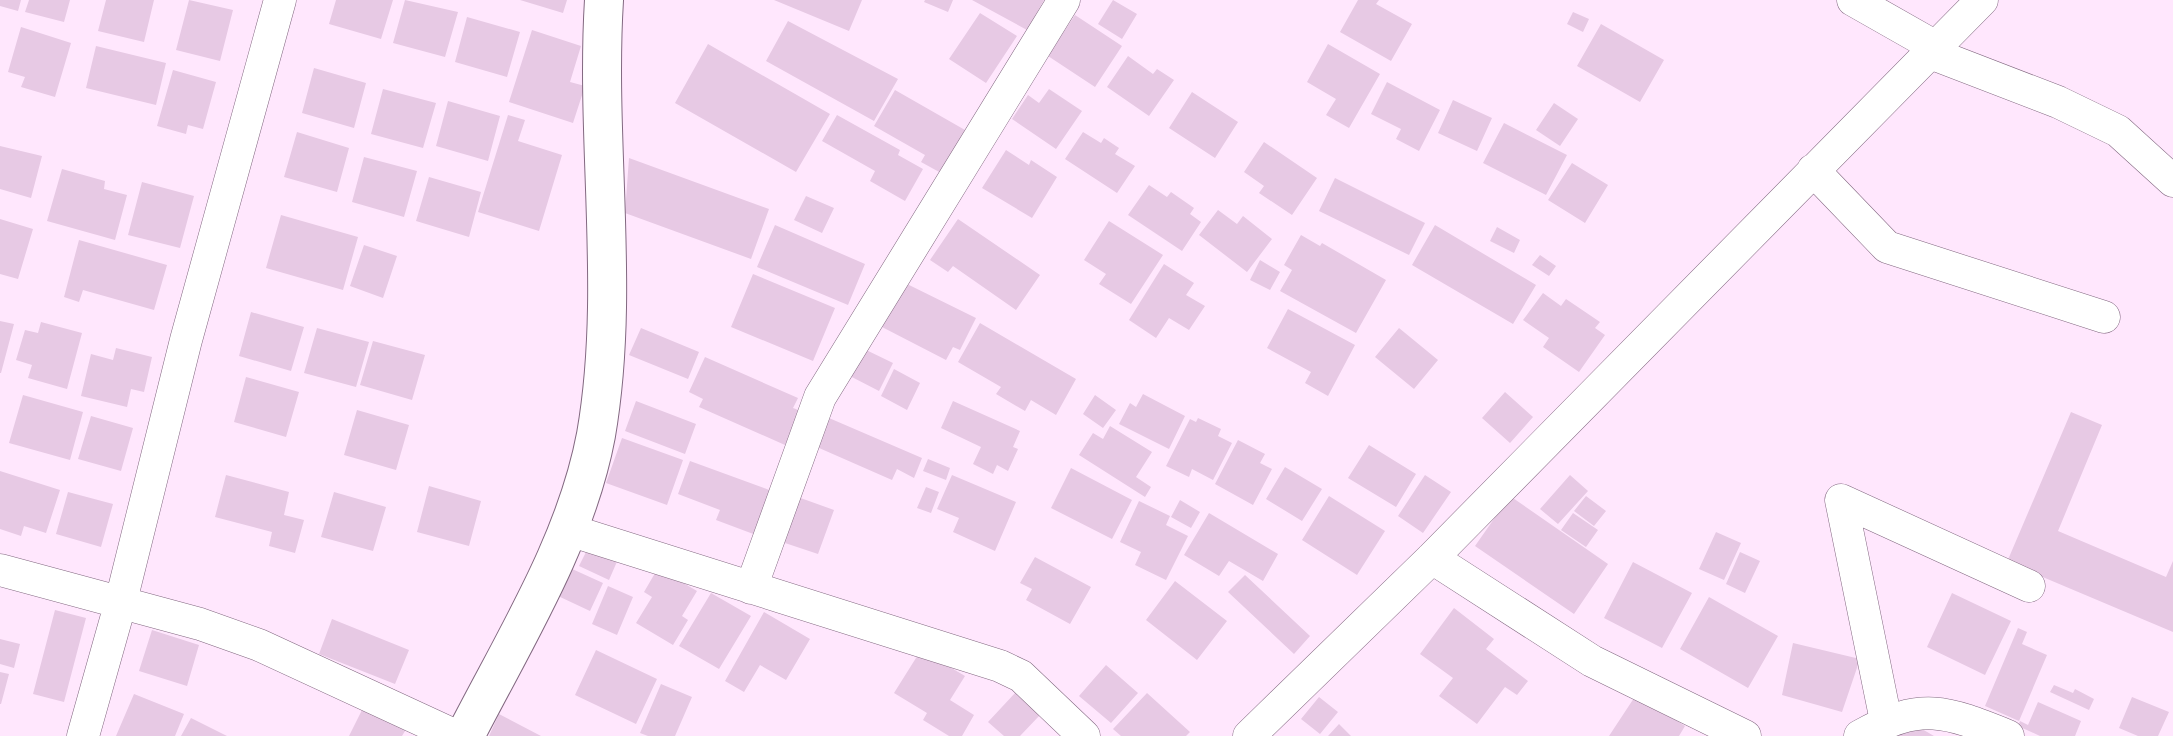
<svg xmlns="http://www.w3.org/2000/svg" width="2173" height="736" font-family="Cabin,sans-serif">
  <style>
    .building { fill: #e7c9e4 }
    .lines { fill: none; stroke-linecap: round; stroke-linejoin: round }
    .minor-casing { stroke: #826880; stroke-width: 33 }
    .tertiary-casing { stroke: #826880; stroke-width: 40 }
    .minor { stroke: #fff; stroke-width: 32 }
    .tertiary { stroke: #fff; stroke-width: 38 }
  </style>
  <rect width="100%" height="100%" fill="#ffe7fd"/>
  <!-- building -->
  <path class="building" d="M0,0H21L18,11L0,6Z
    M29,0H70L64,22L25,12Z
    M106,0H154L144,42L98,31Z
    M189,0L233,10L220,61L176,50Z
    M336,0H393L381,39L329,24Z
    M405,0L458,12L445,57L393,43Z
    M520,0H567L563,13Z
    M774,0H862L849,31Z
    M925,0H953L948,12L924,2Z
    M972,0H1044L1027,30Z
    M1113,0L1137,14L1122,39L1098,24Z
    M1358,0H1379L1376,4L1412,24L1391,61L1340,32Z
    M1573,12L1589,19L1583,32L1567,24Z
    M980,13L1017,36L986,83L949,59Z
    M1075,15L1122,46L1095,87L1048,56Z
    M467,17L520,32L507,77L455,62Z
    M788,21L898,79L874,121L766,61Z
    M1601,24L1664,60L1640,102L1577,66Z
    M21,27L71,43L55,97L21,87L25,77L8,72Z
    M532,30L581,46L570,82L585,86L573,123L509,102Z
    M708,44L830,114L796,172L675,103Z
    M1328,44L1380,74L1349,128L1326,115L1336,99L1307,82Z
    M96,46L166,63L156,105L86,88Z
    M1128,56L1153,74L1157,69L1174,80L1149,116L1107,87Z
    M314,68L366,83L354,128L302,113Z
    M173,70L216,82L203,129L188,125L186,134L157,126Z
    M1387,82L1440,110L1419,151L1396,139L1401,129L1371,114Z
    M383,89L436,103L423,148L371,134Z
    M1049,89L1082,111L1056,149L1012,119L1028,95L1039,103Z
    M895,90L965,130L941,173L921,162L925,155L874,126Z
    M1192,92L1238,122L1215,158L1169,128Z
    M1453,100L1492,118L1477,151L1438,133Z
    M448,101L500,116L488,161L436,146Z
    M1554,103L1578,119L1560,146L1536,130Z
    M508,115L525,120L518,141L562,155L539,231L478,212Z
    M837,115L900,150L898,155L923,169L905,201L870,181L875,171L822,141Z
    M1504,123L1567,155L1546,195L1483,163Z
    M297,132L349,148L337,192L284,177Z
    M1083,132L1101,143L1104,138L1119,148L1115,154L1135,166L1117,193L1065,159Z
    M1264,142L1317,178L1292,215L1259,193L1264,186L1244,172Z
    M0,146L42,156L31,198L0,189Z
    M1006,150L1029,165L1031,160L1057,177L1032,218L982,188Z
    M364,157L417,171L404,217L352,202Z
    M629,158L769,209L751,259L625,213Z
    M1572,163L1608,185L1585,223L1548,200Z
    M62,169L105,181L104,189L127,195L115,240L47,221Z
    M429,177L481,192L469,237L416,221Z
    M1335,178L1425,223L1409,255L1319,211Z
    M142,182L194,196L180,248L128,235Z
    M1149,185L1167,197L1171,192L1194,208L1190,214L1201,222L1182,251L1128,215Z
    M806,196L834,208L822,233L794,220Z
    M1218,210L1237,224L1243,216L1272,239L1247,272L1199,235Z
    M281,215L358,237L343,290L266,268Z
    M0,219L33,229L18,279L0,274Z
    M958,219L1040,275L1016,310L953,266L948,272L930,260Z
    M1109,221L1163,255L1131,304L1099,284L1106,274L1084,260Z
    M775,225L865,264L848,305L757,267Z
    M1435,225L1536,285L1513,324L1412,265Z
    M1497,227L1520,240L1514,253L1490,241Z
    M1301,235L1320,246L1322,243L1386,280L1356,333L1280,291L1292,270L1284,265Z
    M79,240L167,265L154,310L83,290L79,302L64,297Z
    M364,245L397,256L383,298L350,286Z
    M1540,255L1556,266L1549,276L1532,265Z
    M1260,260L1280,272L1270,290L1250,280Z
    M1164,264L1194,283L1186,295L1205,306L1189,330L1169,318L1156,338L1129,320Z
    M753,274L835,308L813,361L731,327Z
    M905,283L976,318L960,350L953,347L946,360L882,327Z
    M1543,293L1561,306L1566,299L1600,322L1595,328L1605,335L1579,372L1543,347L1549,338L1523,320Z
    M1288,309L1355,345L1328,396L1305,383L1311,372L1267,348Z
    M251,312L304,327L291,371L239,356Z
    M0,321L14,324L1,373H0Z
    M41,322L82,333L67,389L28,378L32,365L16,360L25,330L38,333Z
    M980,323L1076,379L1056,415L1031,400L1025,411L996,394L1001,387L958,362Z
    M317,328L369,342L356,387L304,373Z
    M641,328L699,352L688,379L629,355Z
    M1399,328L1438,360L1414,389L1375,357Z
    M373,341L425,355L412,400L360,385Z
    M860,347L893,363L879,391L846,374Z
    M116,348L152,357L144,392L131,389L127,407L81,396L91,354L113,360Z
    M705,357L798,398L793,408L801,411L785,445L699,407L703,399L689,392Z
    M894,369L920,383L907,410L881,396Z
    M246,377L299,392L286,437L234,422Z
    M1505,392L1533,417L1510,443L1482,418Z
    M1143,394L1185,416L1169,449L1119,424L1130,403L1136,407Z
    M23,395L83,412L70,460L9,443Z
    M1095,395L1116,410L1103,428L1083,414Z
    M636,401L696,424L685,454L625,431Z
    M953,401L1020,431L1013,447L1018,449L1008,471L997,465L993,474L973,464L981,447L941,428Z
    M357,410L409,425L396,470L344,455Z
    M2071,412L2102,425L2058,531L2166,577L2173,561V632L2007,562Z
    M822,415L922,458L914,478L897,469L892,480L810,444Z
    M91,416L133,428L121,471L78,459Z
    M1198,418L1221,429L1218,436L1232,443L1213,480L1192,469L1189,477L1166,466L1190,419L1196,422Z
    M1110,426L1152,452L1136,477L1151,487L1145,497L1079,455L1093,433L1103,439Z
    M622,438L683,460L667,505L606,483Z
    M1238,440L1265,454L1260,463L1272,469L1253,505L1215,484Z
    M1369,445L1416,474L1396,507L1348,478Z
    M928,459L950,468L946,480L923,471Z
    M690,461L772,491L756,535L716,520L720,510L678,494Z
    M1285,467L1322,489L1302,521L1266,499Z
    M1071,468L1132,500L1112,539L1051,508Z
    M0,471L60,490L46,533L24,526L21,536L0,529Z
    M226,475L289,492L284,515L304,520L295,553L269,546L272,532L215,517Z
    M952,475L1016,502L995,551L953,532L959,518L937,509Z
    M1425,475L1451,492L1423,533L1398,516Z
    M1570,475L1588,491L1558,524L1540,509Z
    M429,486L481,501L469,546L417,532Z
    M926,487L939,492L931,513L917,508Z
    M68,492L113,504L101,547L56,534Z
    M334,492L386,507L373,551L321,537Z
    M795,496L834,510L818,554L779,541Z
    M1329,496L1385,531L1357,575L1302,540Z
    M1510,496L1608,564L1574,614L1475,546Z
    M1586,496L1606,511L1594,526L1574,511Z
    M1180,500L1200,512L1191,528L1171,517Z
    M1139,501L1170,516L1166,525L1188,536L1166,580L1135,565L1141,552L1120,542Z
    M1209,513L1278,554L1263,581L1229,561L1219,576L1184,555Z
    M1573,513L1598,530L1586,547L1561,530Z
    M1716,532L1741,543L1724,580L1699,569Z
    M590,544L619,557L609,580L579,566Z
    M1740,552L1760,561L1745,593L1726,584Z
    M1035,557L1091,587L1070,624L1026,600L1032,589L1020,583Z
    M1633,562L1692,593L1662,648L1604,618Z
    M570,568L603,583L590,611L558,596Z
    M658,568L697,591L682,616L688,620L673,645L636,623L652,597L644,592Z
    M1245,575L1310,636L1294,654L1228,592Z
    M1175,581L1227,621L1197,660L1146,620Z
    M608,586L633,597L617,635L592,624Z
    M711,593L751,616L719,669L679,646Z
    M1952,593L2011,621L1985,675L1927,647Z
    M1709,597L1778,636L1748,688L1680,649Z
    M1454,608L1494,639L1486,649L1528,681L1517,695L1505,687L1477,724L1439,696L1453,678L1420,654Z
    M55,610L86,618L64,702L33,694Z
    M764,612L810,639L786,680L760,665L744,692L725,681Z
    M332,619L409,650L395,684L319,654Z
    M2018,628L2027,632L2022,644L2047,655L2019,721L1985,706Z
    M152,630L199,645L187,686L139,671Z
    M0,639L20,644L14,668L0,664Z
    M1793,643L1860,659L1842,712L1782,695Z
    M596,650L657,679L636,724L575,695Z
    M921,650L965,676L950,700L974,715L962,736H949L923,720L927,713L894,693Z
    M1106,665L1138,693L1111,723L1079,696Z
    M0,672L9,674L1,704H0Z
    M661,684L692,697L675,736H648L640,733Z
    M2054,685L2073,693L2075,689L2094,699L2089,710L2050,692Z
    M1015,693L1040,715L1020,736H1004L988,722Z
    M1147,693L1190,732L1186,736H1121L1113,729Z
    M134,694L184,714L175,736H116Z
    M1636,695L1685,726L1679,736H1609Z
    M1319,697L1338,712L1320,734L1301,719Z
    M2132,697L2169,712L2158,736H2138L2119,728Z
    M2038,702L2081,721L2075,736H2040L2018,726L2020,721L2028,725Z
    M365,704L408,726L402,736H349Z
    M499,714L541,736H489Z
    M191,718L227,736H181Z
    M1883,721L1903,734L1910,722L1934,736H1874Z
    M1339,724L1351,736H1328Z"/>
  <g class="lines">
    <defs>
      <path id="minor" d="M1853,0L1934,46
        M1928,52L2058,102L2118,131L2173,181
        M1813,170L1887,247L2104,317
        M569,530L1000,666L1021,676L1084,736
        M1432,558L1592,661L1745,736
        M0,570L200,624L259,645L456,736
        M751,588L820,397L1064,0
        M1886,721L1841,500L2029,586
        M83,736L120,605L186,340L280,0
        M1249,736L1432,558L1982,0
        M1860,736C1921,701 1946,711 2008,736"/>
      <path id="tertiary" d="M465,736C514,640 576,542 596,435C621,291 595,145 604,0"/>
    </defs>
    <!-- minor casing -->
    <use href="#minor" class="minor-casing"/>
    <!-- tertiary casing -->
    <use href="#tertiary" class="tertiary-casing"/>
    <!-- minor -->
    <use href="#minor" class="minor"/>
    <!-- tertiary -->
    <use href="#tertiary" class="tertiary"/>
  </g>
</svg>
